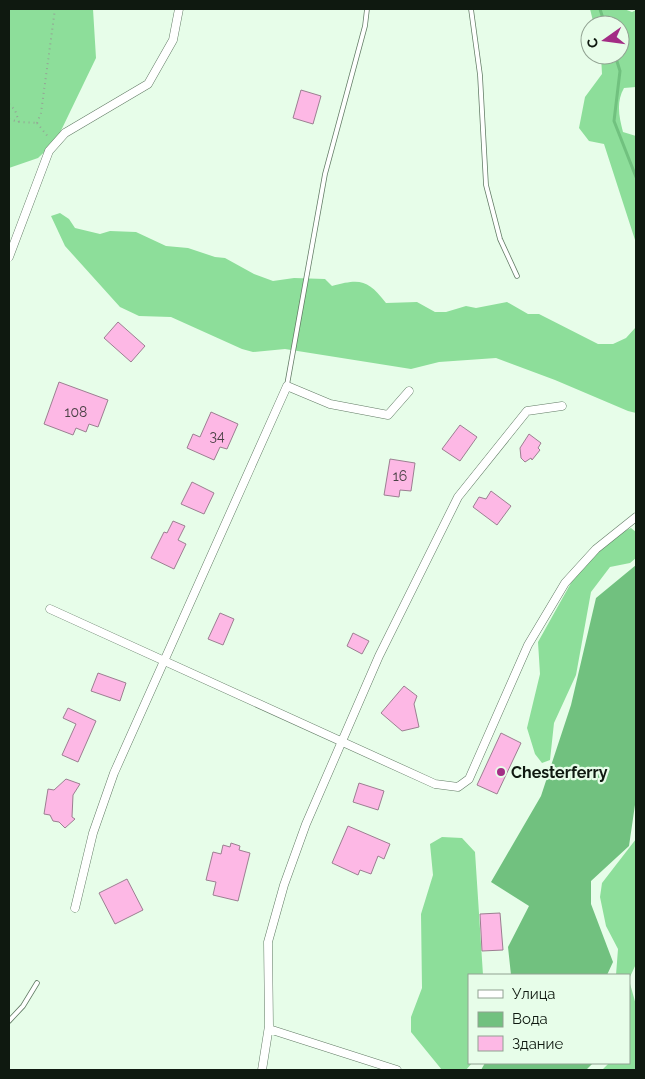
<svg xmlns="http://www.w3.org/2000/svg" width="645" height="1079" font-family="Raleway,sans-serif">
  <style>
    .forest { fill: #8dde9a }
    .water { fill: #71c17f }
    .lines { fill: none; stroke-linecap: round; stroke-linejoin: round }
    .stream { stroke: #71c17f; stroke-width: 3 }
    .building { fill: #fdb8e5; stroke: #9c7f91 }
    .service-casing { stroke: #627b65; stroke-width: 5.5 }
    .minor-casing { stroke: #627b65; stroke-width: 9 }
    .path { stroke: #94a595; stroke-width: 2; stroke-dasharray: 1 4; stroke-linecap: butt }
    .service { stroke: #fff; stroke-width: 4 }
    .minor { stroke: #fff; stroke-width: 8 }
    .poi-dot { fill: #a32d85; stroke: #e7fde9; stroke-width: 2 }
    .labels { text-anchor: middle; stroke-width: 4.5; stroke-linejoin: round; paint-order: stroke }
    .number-label { font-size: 14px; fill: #4a4145 }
    .poi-label { font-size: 16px; font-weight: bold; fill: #0f1910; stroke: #e7fde9; text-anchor: start }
  </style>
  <rect width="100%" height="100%" fill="#e7fde9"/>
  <!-- forest -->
  <path class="forest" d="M9,9H93L96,58L56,141L38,158L9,168Z
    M590,9H624L632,12L636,10V87L624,88C616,102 619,117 623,132L636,136V243L604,144L589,141L579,128L585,97L602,74L601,55H620V25H594Z
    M60,213L69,219L75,228L100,234L110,231L136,232L166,246L188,248L215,257L225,258L254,274L273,281L294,278L325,279L332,286C361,278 368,280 386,303L417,302L435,312H446L466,306L476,308L507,302L528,314H539L598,344H613L626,338L636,327V413L628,411L555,380L496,358L439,362L411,369L285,349L253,352L242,349L171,317L139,316L120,307L65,246L51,216Z
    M631,528L636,532V558L630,563L610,567L591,592L576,675L554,723L550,760L542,763L535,754L527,728L540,674L538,642L576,574L614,536Z
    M442,837L462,838L475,852L483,975H469V1063H472L466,1070H442L411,1032V1017L422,988L421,914L433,875L430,844Z
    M636,839V964L629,979V975H616L618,949L606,926L600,897L602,883Z
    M629,980L636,1005V1070H602L609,1063H629Z"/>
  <!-- water -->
  <path class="water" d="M636,565V798L629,846L591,881V904L613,962L607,975H511L508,947L529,906L491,882L541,796L571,705L596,598Z
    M485,1063H593L586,1070H481Z"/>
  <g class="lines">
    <!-- stream -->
    <path class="stream" d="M600,9L605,25
      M615,55L620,71L614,121L636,177"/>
  </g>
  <!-- building -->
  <path class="building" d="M301,90L321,96L313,124L293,118Z
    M118,322L145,346L131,362L104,338Z
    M59,382L108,400L98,427L89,424L86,432L76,428L73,435L44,424Z
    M211,412L238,424L227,449L220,447L214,460L187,448L193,434L200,437Z
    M460,425L477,437L460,461L442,449Z
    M529,434L541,443L538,448L540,450L532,460L531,458L525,462L521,458L520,448Z
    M390,459L415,463L411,491L400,490L399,497L384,495Z
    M192,482L214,493L204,514L181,504Z
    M491,491L511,506L497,525L473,507L479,497L486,499Z
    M173,521L185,526L178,540L186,544L174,569L151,558L164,532L167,533Z
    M220,613L234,619L223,645L208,639Z
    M353,633L369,641L362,654L347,646Z
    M98,673L126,683L120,701L91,691Z
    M404,686L417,696L414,704L419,727L402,731L381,713Z
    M68,708L96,721L78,762L62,755L76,724L63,718Z
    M501,733L521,743L497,794L477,785Z
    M66,779L80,784L73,795L72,817L75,819L65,828L59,822L53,821L50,815L44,814L48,789L54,790Z
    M359,783L384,791L378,810L353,802Z
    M348,826L390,844L384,859L378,856L371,874L360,870L358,875L332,863Z
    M231,843L240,846L239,850L250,853L238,901L213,895L216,882L206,880L213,852L221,854L223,845L230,847Z
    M127,879L143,910L115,924L99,893Z
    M500,913L503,950L482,951L480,914Z"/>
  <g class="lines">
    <defs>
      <path id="service" d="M471,9L480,75L486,185L500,239L517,276
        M287,385L325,174L365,26L367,9
        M9,1021L23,1006L37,983"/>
      <path id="minor" d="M9,257L49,151L65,133L148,84L173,40L179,9
        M50,609L435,784L458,787L469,779L528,645L565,583L596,549L636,517
        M75,908L93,833L114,773L287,386L330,404L388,415L409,391
        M269,1029L397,1070
        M262,1070L269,1026L268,942L284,885L306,824L379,656L458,497L527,411L562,406"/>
    </defs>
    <!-- service casing -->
    <use href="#service" class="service-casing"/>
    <!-- minor casing -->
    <use href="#minor" class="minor-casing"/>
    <!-- path -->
    <path class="path" d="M9,104L15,110L19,122
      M9,119L19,122L37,123
      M37,123L41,113L55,9
      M37,123L49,138"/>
    <!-- service -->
    <use href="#service" class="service"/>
    <!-- minor -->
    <use href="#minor" class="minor"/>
  </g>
  <!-- markers -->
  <circle class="poi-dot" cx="501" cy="772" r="5"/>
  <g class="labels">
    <!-- number labels -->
    <g class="number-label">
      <text x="76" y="417">108</text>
      <text x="217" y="441">34</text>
      <text x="400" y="481">16</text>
    </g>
    <!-- poi labels -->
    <g class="poi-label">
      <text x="511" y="778">Chesterferry</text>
    </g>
  </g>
  <!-- border -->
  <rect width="645" height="1079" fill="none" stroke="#0f1910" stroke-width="20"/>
  <!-- legend -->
  <rect x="468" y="974" width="162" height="90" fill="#e7fde9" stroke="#91a292"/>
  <rect x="478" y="990" width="25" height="8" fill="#ffffff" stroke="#91a292"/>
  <text x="512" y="999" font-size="15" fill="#0f1910">Улица</text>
  <rect x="478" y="1012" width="25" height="15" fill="#71c17f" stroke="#91a292"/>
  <text x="512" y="1024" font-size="15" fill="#0f1910">Вода</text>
  <rect x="478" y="1036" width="25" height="15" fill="#fdb8e5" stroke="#91a292"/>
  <text x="512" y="1049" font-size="15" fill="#0f1910">Здание</text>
  <!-- north arrow -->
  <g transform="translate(605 40) rotate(256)"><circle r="24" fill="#e7fde9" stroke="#91a292"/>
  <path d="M0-4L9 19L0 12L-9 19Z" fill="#a32d85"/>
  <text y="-8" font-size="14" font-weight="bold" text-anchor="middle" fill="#0f1910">С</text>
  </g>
</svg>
